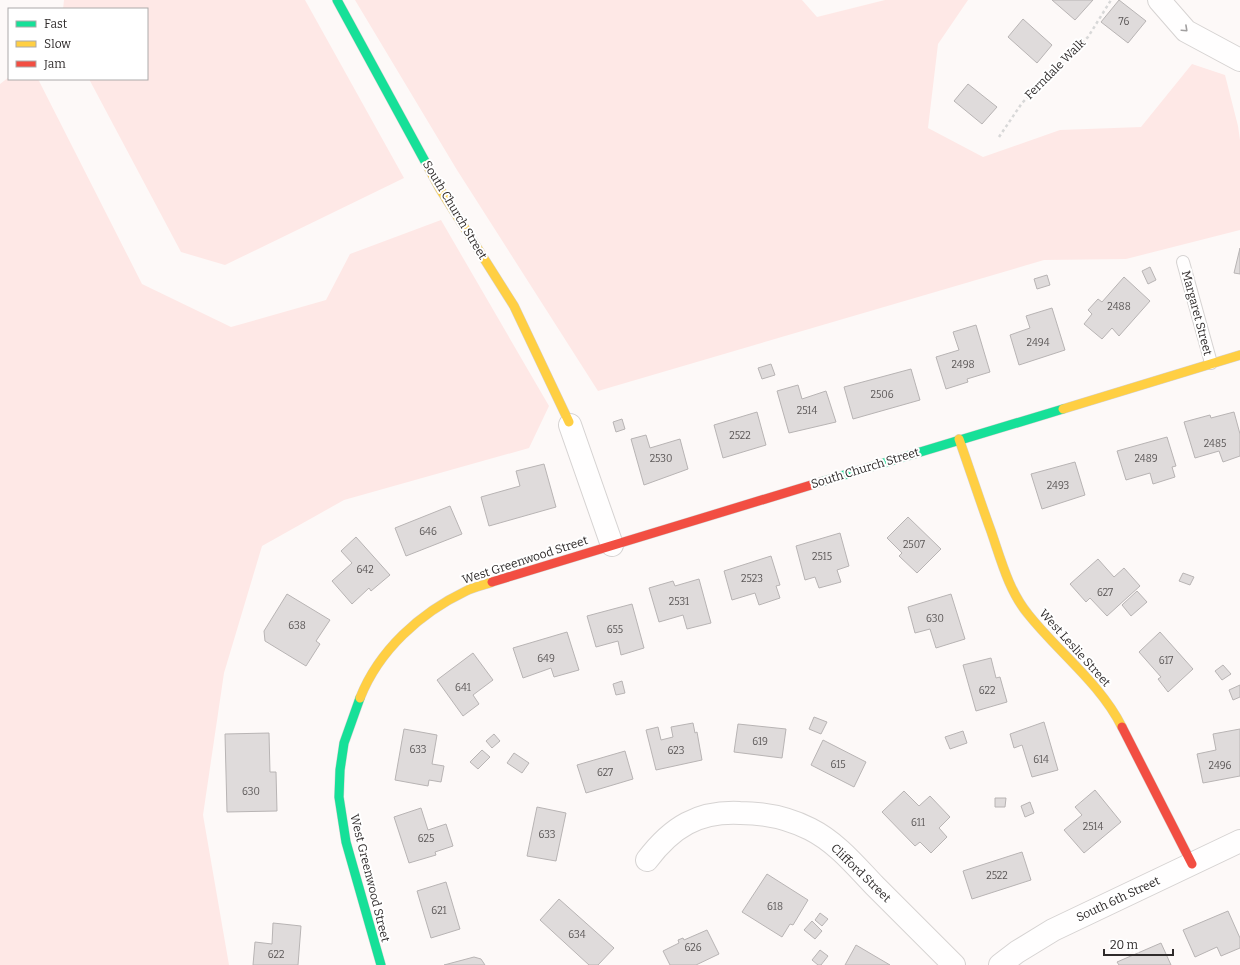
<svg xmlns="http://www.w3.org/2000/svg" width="1240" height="965" font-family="Bitter,serif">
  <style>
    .green { fill: #fee8e6 }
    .building { fill: #dfdbdb; stroke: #b8b4b4 }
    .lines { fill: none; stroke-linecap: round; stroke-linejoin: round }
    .lane-casing { stroke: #d6d3d2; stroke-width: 14 }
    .street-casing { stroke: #d6d3d2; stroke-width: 24 }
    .fast-casing { stroke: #d6d3d2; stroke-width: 10 }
    .slow-casing { stroke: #d6d3d2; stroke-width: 10 }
    .jam-casing { stroke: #d6d3d2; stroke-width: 10 }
    .path { stroke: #d8d8d8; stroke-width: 2.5; stroke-dasharray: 3 3; stroke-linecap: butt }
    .lane { stroke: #fffefe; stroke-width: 12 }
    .street { stroke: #fffefe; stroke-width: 22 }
    .fast { stroke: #16e098; stroke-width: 9 }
    .slow { stroke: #ffcf43; stroke-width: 9 }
    .jam { stroke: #f24e42; stroke-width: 9 }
    .oneway { stroke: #a19f9f }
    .labels { text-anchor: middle; stroke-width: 4; stroke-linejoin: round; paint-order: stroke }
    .number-label { font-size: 10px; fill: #5b5757 }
    .street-label { font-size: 12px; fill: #2f2b2b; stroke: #fff }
  </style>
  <rect width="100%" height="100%" fill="#fdf9f8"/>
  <!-- green -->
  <path class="green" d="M64,0H305L404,178L225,265L181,252L89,79H147V9H63Z
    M355,0H802L817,17L885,0H968L938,44L928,128L983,157L1060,130L1141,127L1192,64L1225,75L1238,126L1240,140V230L1126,259L1044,260L598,391L457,170Z
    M9,77V79H38L142,284L231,327L326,300L350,254L441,220L549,406L529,448L344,500L262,546L224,673L203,815L229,965H0V84Z"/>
  <!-- building -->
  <path class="building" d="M1052,0H1093L1075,20Z
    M1119,0L1146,21L1128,43L1101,22Z
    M1023,19L1052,45L1037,63L1008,37Z
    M968,84L997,107L982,124L954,101Z
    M1240,248V274L1234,273Z
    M1150,267L1156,280L1148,284L1142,271Z
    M1047,275L1050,285L1037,289L1034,279Z
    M1124,277L1150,301L1119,336L1112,328L1102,339L1084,324L1092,314L1088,310L1098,299L1102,302Z
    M1052,308L1065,350L1019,365L1010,335L1030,328L1026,316Z
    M976,325L990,372L967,379L968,382L946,389L936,357L959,350L953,332Z
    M771,364L775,375L762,379L758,368Z
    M911,369L920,400L853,419L844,387Z
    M798,385L802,399L826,391L836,422L789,433L777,391Z
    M757,412L766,445L723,458L714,425Z
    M1234,412L1240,434V456L1223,462L1219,451L1195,458L1184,422L1210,415L1211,418Z
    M622,419L625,429L616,432L613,422Z
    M646,435L650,448L680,439L688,469L644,485L631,439Z
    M1167,437L1176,466L1172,467L1175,477L1153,484L1150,473L1126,480L1117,451Z
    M1075,462L1085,495L1042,509L1031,474Z
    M544,464L556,507L489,526L481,497L520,486L516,471Z
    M450,506L462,534L406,556L395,528Z
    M908,517L941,549L917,573L899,556L902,553L887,538Z
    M840,533L849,566L837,570L841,582L819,588L815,577L805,580L796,546Z
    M356,537L390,575L371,591L369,588L352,604L332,581L352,563L341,551Z
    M771,556L780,585L776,586L780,598L759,605L755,593L732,600L724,571Z
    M1098,559L1114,577L1124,568L1140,586L1107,616L1090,598L1086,602L1070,584Z
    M1183,573L1194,577L1190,585L1179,581Z
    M699,579L711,623L687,629L683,615L659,622L649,588L673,581L675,586Z
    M1137,591L1147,602L1131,616L1122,605Z
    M287,594L330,620L316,641L320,644L306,666L265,641L264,631Z
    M951,594L965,639L936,648L930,629L915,633L908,607Z
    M632,604L644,648L621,655L618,641L596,647L587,616Z
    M567,632L579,670L554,677L551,668L523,678L513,648Z
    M1160,632L1193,669L1168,692L1158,679L1161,677L1139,652Z
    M473,653L493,680L473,695L479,704L463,716L437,680Z
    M991,658L996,678L1000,677L1007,702L976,711L963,665Z
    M1223,665L1231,674L1222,680L1215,671Z
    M622,681L625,693L616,695L613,684Z
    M1240,685V697L1233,700L1229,690Z
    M814,717L827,722L821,734L809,729Z
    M1044,722L1058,770L1032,777L1022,745L1014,748L1010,734Z
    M693,723L695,733L697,732L702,760L656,770L646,730L658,727L661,740L673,737L671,727Z
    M738,724L786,729L782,758L734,752Z
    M404,729L437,735L432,764L444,766L441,782L429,780L428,786L395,780Z
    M1240,729V776L1203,783L1197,754L1216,750L1213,734Z
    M963,731L967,743L950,749L945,737Z
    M269,733L270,772H276L277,811L227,812L225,734Z
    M494,734L500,741L492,748L486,741Z
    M823,740L866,762L854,787L811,765Z
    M482,750L490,757L478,769L470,762Z
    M625,751L633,779L586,793L577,765Z
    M514,753L529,763L522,773L507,763Z
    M1095,790L1121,822L1084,853L1064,830L1082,815L1075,807Z
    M904,791L919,806L930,796L950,817L939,828L947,837L931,853L920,842L915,846L882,812Z
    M995,798H1006L1005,807H995Z
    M1030,802L1034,813L1025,817L1021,806Z
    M537,807L566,813L556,861L527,856Z
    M421,808L428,830L446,824L453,846L435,852L436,855L409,863L394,817Z
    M1022,852L1031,880L972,899L963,871Z
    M767,874L808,900L793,925L790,924L782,937L742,912Z
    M446,882L460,929L431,938L417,891Z
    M559,899L614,948L598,965H589L540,920Z
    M1228,911L1240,938V948L1221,956L1217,947L1195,957L1183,930Z
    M820,913L828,919L822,926L815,920Z
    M812,921L822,931L815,939L804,930Z
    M273,923L301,926L298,965H253L255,942L272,944Z
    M707,930L719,954L696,965H670L663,951L679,943L678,940L683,938L684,940Z
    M1161,943L1171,965H1119L1117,962Z
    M856,945L890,965H845Z
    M820,950L828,956L821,965H818L812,960Z
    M474,957L481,959L485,965H444Z"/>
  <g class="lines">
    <defs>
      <path id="lane" d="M1183,262L1211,363"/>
      <path id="street" d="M1159,0L1186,31L1240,60
        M570,425L612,545
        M647,860C672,827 698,811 740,813C764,813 788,818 810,829C836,842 855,865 874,885C901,912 927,938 954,965
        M1000,965L1017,952L1053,930L1240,841"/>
      <path id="fast" d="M337,0L427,165
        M821,482L1063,409
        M360,698L344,743L340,770L339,797L346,842L381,965"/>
      <path id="slow" d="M427,165L440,189L514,306L569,422
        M1063,409L1240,355
        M959,439C970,470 980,501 991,531C1001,560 1009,591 1028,614C1058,652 1100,683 1122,727
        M360,698C379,650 420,613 466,591C474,587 484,585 492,582"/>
      <path id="jam" d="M492,582L821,482
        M1122,727L1192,864"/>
    </defs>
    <!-- lane casing -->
    <use href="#lane" class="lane-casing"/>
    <!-- street casing -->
    <use href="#street" class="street-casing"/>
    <!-- fast casing -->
    <use href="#fast" class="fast-casing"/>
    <!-- slow casing -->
    <use href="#slow" class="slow-casing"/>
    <!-- jam casing -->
    <use href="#jam" class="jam-casing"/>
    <!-- path -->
    <path class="path" d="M999,137L1022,103L1088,37L1111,0"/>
    <!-- lane -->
    <use href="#lane" class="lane"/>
    <!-- street -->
    <use href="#street" class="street"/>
    <!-- fast -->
    <use href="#fast" class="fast"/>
    <!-- slow -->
    <use href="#slow" class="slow"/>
    <!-- jam -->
    <use href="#jam" class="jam"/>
  </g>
  <!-- one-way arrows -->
  <defs><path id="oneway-chevron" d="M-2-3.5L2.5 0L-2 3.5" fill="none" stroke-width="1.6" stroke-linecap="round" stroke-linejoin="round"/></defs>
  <use class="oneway" href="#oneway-chevron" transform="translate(1185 29) rotate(43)"/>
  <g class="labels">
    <!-- number labels -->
    <g class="number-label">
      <text x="1124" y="25">76</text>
      <text x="1119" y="310">2488</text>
      <text x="1038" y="346">2494</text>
      <text x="963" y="368">2498</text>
      <text x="882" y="398">2506</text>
      <text x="807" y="414">2514</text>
      <text x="740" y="439">2522</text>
      <text x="1215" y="447">2485</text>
      <text x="661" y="462">2530</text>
      <text x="1146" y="462">2489</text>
      <text x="1058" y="489">2493</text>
      <text x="428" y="535">646</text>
      <text x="914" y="548">2507</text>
      <text x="822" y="560">2515</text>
      <text x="365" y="573">642</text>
      <text x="752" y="582">2523</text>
      <text x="1105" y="596">627</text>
      <text x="679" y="605">2531</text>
      <text x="935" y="622">630</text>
      <text x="297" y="629">638</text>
      <text x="615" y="633">655</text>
      <text x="546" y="662">649</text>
      <text x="1166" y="664">617</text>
      <text x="463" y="691">641</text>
      <text x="987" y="694">622</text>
      <text x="760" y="745">619</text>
      <text x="418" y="753">633</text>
      <text x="676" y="754">623</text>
      <text x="1041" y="763">614</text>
      <text x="838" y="768">615</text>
      <text x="1220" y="769">2496</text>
      <text x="605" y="776">627</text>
      <text x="251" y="795">630</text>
      <text x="918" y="826">611</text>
      <text x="1093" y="830">2514</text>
      <text x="547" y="838">633</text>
      <text x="426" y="842">625</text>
      <text x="997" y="879">2522</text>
      <text x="775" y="910">618</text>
      <text x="439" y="914">621</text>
      <text x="577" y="938">634</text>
      <text x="693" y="951">626</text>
      <text x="276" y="958">622</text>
    </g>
    <!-- street labels -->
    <g class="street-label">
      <text transform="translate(1055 69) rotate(-45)" y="4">Ferndale Walk</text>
      <text transform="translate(455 210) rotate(59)" y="4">South Church Street</text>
      <text transform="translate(1197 313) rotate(75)" y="4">Margaret Street</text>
      <text transform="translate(865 468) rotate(-17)" y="4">South Church Street</text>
      <text transform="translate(525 560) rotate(-18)" y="4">West Greenwood Street</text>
      <text transform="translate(1075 648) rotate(48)" y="4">West Leslie Street</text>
      <text transform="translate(861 873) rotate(44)" y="4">Clifford Street</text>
      <text transform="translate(370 878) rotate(76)" y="4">West Greenwood Street</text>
      <text transform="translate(1118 899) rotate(-25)" y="4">South 6th Street</text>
    </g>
  </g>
  <!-- legend -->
  <rect x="8" y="8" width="140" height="72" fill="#ffffff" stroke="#acaaaa"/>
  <rect x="16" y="21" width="20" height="6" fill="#16e098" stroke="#acaaaa"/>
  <text x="44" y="28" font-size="12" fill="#2f2b2b">Fast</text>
  <rect x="16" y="41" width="20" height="6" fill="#ffcf43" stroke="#acaaaa"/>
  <text x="44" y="48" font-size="12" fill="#2f2b2b">Slow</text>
  <rect x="16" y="61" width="20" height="6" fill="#f24e42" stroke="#acaaaa"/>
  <text x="44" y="68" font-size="12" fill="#2f2b2b">Jam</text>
  <!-- scale -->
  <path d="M1104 949v6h69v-6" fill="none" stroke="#2f2b2b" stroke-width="2"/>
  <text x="1110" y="949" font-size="12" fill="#2f2b2b" stroke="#ffffff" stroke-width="3" paint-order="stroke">20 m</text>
</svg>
